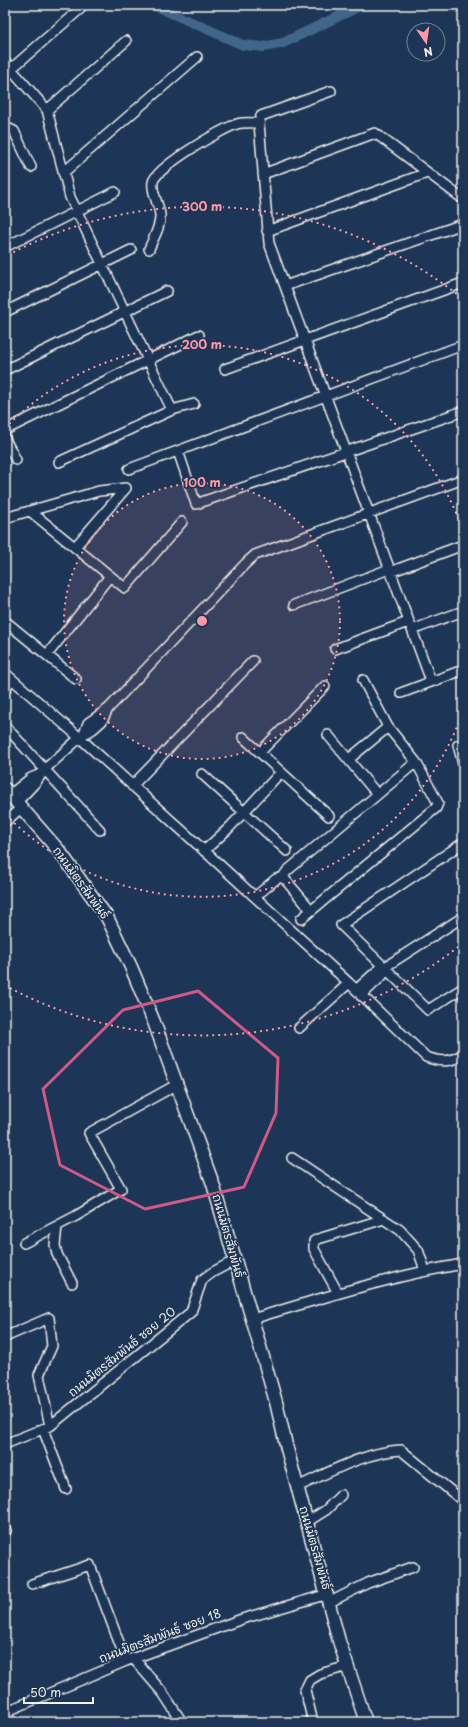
<svg xmlns="http://www.w3.org/2000/svg" width="468" height="1727" font-family="'Playpen Sans','Playpen Sans Thai',sans-serif">
  <style>
    .lines { fill: none; stroke-linecap: round; stroke-linejoin: round }
    .canal { stroke: #43668a; stroke-width: 10 }
    .street-casing { stroke: #f4f1e8; stroke-width: 12 }
    .secondary-casing { stroke: #f4f1e8; stroke-width: 15 }
    .street { stroke: #1d3557; stroke-width: 9 }
    .secondary { stroke: #1d3557; stroke-width: 12 }
    .marked { fill: none; stroke: #d15985; stroke-width: 3; stroke-linejoin: round }
    .ring { fill: none; stroke: #ff9aa2; stroke-width: 2; stroke-dasharray: 2 4 }
    .labels { text-anchor: middle; stroke-width: 3.5; stroke-linejoin: round; paint-order: stroke }
    .street-label { font-size: 12px; fill: #f4f1e8; stroke: #1d3557 }
    .centre { fill: #ff9aa2; stroke: #1d3557; stroke-width: 2 }
    .ring-label { font-size: 12px; text-anchor: middle; font-weight: bold; fill: #ff9aa2; stroke: #1d3557; stroke-width: 3.5; stroke-linejoin: round; paint-order: stroke }
  </style>
  <rect width="100%" height="100%" fill="#1d3557"/>
  <filter id="ink" filterUnits="userSpaceOnUse"><feTurbulence type="fractalNoise" baseFrequency=".025" numOctaves="2"/><feDisplacementMap in="SourceGraphic" scale="8" xChannelSelector="R" yChannelSelector="G"/><feConvolveMatrix kernelMatrix="1 2 1 2 8 2 1 2 1" color-interpolation-filters="sRGB"/></filter>
  <g filter="url(#ink)">
    <g class="lines">
      <!-- canal -->
      <path class="canal" d="M153,5L243,45L263,47L283,43L362,5"/>
      <defs>
        <path id="street" d="M5,62L47,110L70,197L172,410
          M11,69L80,9
          M331,91L261,116L259,123L269,243L431,681
          M47,110L126,41
          M5,127L14,131L31,167
          M63,173L197,57
          M263,174L375,133L463,199
          M267,231L427,173
          M5,247L115,192
          M149,249C153,239 161,226 160,215C159,204 151,192 153,182C155,168 223,128 237,124C244,122 252,123 259,123
          M285,286L463,224
          M5,312L131,250
          M225,369L463,283
          M5,370L167,291
          M5,430L199,335
          M5,439L16,460
          M178,451L196,504L463,411
          M59,462L172,410L194,404
          M129,469L463,345
          M30,511L125,588L182,522
          M5,518L99,491L126,488
          M75,547L126,488
          M390,572L463,545
          M294,605L389,569
          M5,621L76,679
          M412,630L463,611
          M335,649L408,622
          M47,655L110,576
          M5,673L80,738L209,855L349,983L426,1057C440,1062 450,1063 463,1054
          M5,690L11,678
          M401,693L463,670
          M5,726L100,830
          M84,734L88,723L108,709L246,563L255,555L463,479
          M328,735L377,794
          M243,737L329,816
          M458,745L463,764
          M260,752L325,686
          M349,759L388,727
          M202,774L287,851
          M132,786L253,661
          M11,794L31,778L41,774
          M17,802L36,782L45,769L84,734L93,729L102,721L108,709
          M5,822L22,807
          M463,843L341,925L428,1010L463,988
          M204,851L230,827L281,772
          M255,897L276,879L283,877
          M311,910L283,877L287,871L416,762
          M301,919L436,808L438,803L416,762L388,727L363,680
          M356,990L378,970L385,967L463,917
          M361,996L382,976L385,967
          M299,1028L349,983
          M292,1158L400,1230L418,1250L425,1270
          M57,1226L55,1245L57,1254L72,1283
          M24,1243L76,1216L121,1189L89,1133L176,1085
          M338,1293L314,1249V1241L318,1239L384,1219
          M252,1319C322,1298 391,1276 463,1264
          M5,1337L49,1318L52,1346L39,1375L50,1426
          M43,1429L66,1489
          M5,1444L50,1426L191,1312L202,1280L213,1272L228,1264L235,1263
          M297,1487C330,1472 365,1452 401,1450L463,1501
          M307,1522L326,1510L341,1495
          M5,1529L6,1531
          M32,1584L90,1565L126,1661
          M330,1602L368,1583L413,1567
          M133,1658L163,1693L182,1722
          M6,1711L10,1722
          M5,1712L126,1661L242,1619L328,1594
          M313,1722L305,1690L310,1680L320,1674L348,1666"/>
        <path id="secondary" d="M5,789L60,852L107,917L131,967L154,1022L213,1184L276,1402L286,1445L339,1641L366,1722"/>
      </defs>
      <!-- street casing -->
      <use href="#street" class="street-casing"/>
      <!-- secondary casing -->
      <use href="#secondary" class="secondary-casing"/>
      <!-- street -->
      <use href="#street" class="street"/>
      <!-- secondary -->
      <use href="#secondary" class="secondary"/>
    </g>
  </g>
  <!-- marked area -->
  <path class="marked" d="M198,991L278,1058L276,1113L244,1187L145,1209L60,1165L43,1089L123,1010Z"/>
  <!-- distance rings -->
  <circle cx="202" cy="621" r="138" fill="#ff9aa2" fill-opacity=".12"/>
  <g class="ring">
    <circle cx="202" cy="621" r="138"/>
    <path d="M463 711A276 276 0 0 1 5 814M5 428A276 276 0 0 1 463 531"/>
    <path d="M463 943A414 414 0 0 1 8 987M8 255A414 414 0 0 1 463 299"/>
  </g>
  <g class="labels">
    <!-- street labels -->
    <g class="street-label">
      <text transform="translate(81 883) rotate(54)" y="4">ถนนมิตรสัมพันธ์</text>
      <text transform="translate(228 1236) rotate(74)" y="4">ถนนมิตรสัมพันธ์</text>
      <text transform="translate(122 1352) rotate(-39)" y="4">ถนนมิตรสัมพันธ์ ซอย 20</text>
      <text transform="translate(315 1548) rotate(74)" y="4">ถนนมิตรสัมพันธ์</text>
      <text transform="translate(160 1636) rotate(-21)" y="4">ถนนมิตรสัมพันธ์ ซอย 18</text>
    </g>
  </g>
  <circle cx="202" cy="621" r="6" class="centre"/>
  <g class="ring-label">
    <text x="202" y="211">300 m</text>
    <text x="202" y="349">200 m</text>
    <text x="202" y="487">100 m</text>
  </g>
  <!-- margin -->
  <rect width="468" height="1727" fill="none" stroke="#1d3557" stroke-width="20"/>
  <rect x="10" y="10" width="448" height="1707" fill="none" stroke="#f4f1e8" stroke-width="1.5" filter="url(#ink)"/>
  <!-- north arrow -->
  <g transform="translate(426 42) rotate(167)"><circle r="19" fill="#1d3557" stroke="#738091"/>
  <path d="M0-3L7 15L0 10L-7 15Z" fill="#ff9aa2"/>
  <text y="-6" font-size="11" font-weight="bold" text-anchor="middle" fill="#f4f1e8">N</text>
  </g>
  <!-- scale -->
  <path d="M24 1697v6h69v-6" fill="none" stroke="#f4f1e8" stroke-width="2"/>
  <text x="30" y="1697" font-size="12" fill="#f4f1e8" stroke="#1d3557" stroke-width="3" paint-order="stroke">50 m</text>
</svg>
